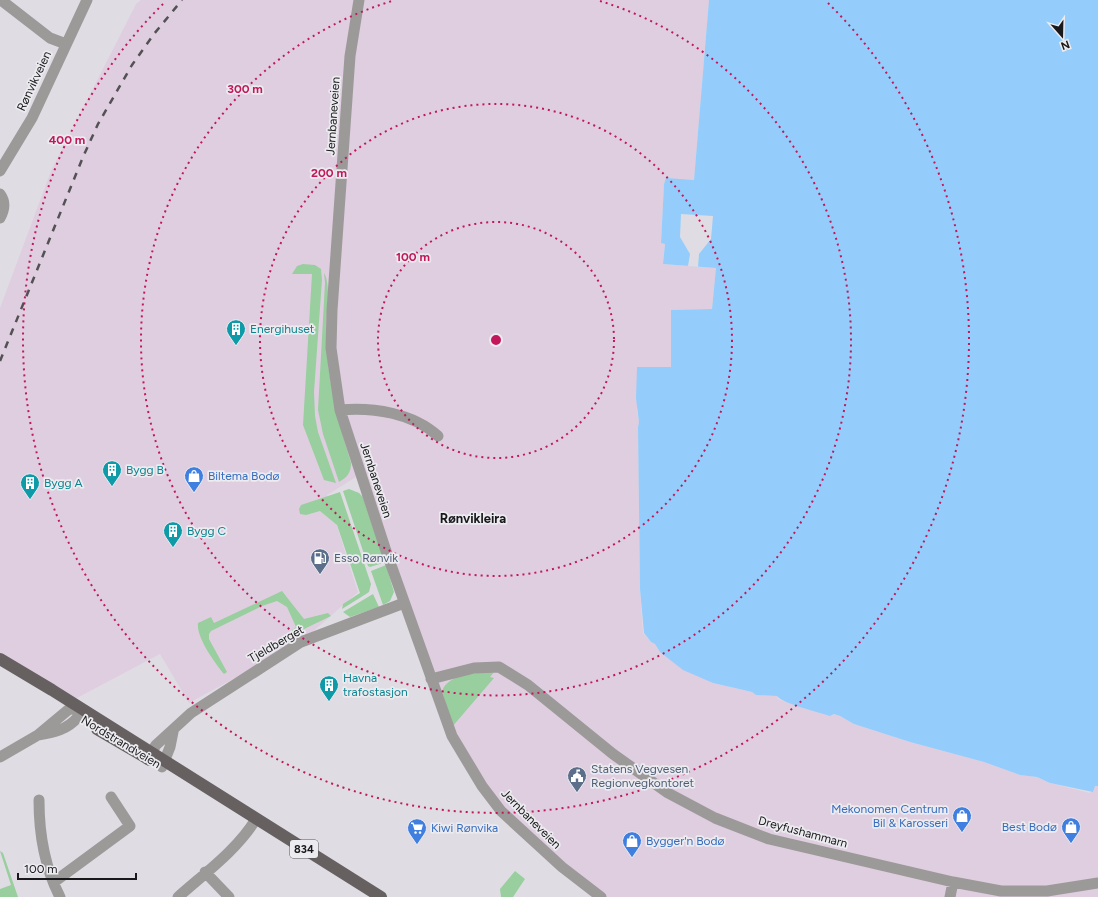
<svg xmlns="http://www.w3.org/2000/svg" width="1098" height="897" font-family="Figtree,sans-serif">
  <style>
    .industrial { fill: #dfcee0 }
    .green { fill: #99ce9e }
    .water { fill: #94cdfb }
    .pier { fill: #dfdde3 }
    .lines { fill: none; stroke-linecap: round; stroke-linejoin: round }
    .minor { stroke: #9c9a99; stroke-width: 11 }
    .major { stroke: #666160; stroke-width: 12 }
    .rail { stroke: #535154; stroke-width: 2.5; stroke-dasharray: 7 7; stroke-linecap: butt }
    .ring { fill: none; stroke: #c2185b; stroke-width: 2; stroke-dasharray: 2 4 }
    .labels { text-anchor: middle; stroke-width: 3.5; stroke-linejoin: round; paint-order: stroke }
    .shield { fill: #ecebf0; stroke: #58575a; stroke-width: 1 }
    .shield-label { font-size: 11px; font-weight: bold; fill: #19181a }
    .street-label { font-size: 12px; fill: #19181a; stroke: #ecebf0 }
    .culture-label { font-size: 12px; fill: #0d838f; stroke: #ecebf0; text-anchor: start }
    .shop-label { font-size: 12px; fill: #366cbe; stroke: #ecebf0; text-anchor: start }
    .service-label { font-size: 12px; fill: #4e5e75; stroke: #ecebf0; text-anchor: start }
    .neighbourhood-label { font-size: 13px; font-weight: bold; fill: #19181a; stroke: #ecebf0 }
    .centre { fill: #c2185b; stroke: #ecebf0; stroke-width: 2 }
    .ring-label { font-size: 12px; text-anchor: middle; font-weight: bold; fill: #c2185b; stroke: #ecebf0; stroke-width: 3.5; stroke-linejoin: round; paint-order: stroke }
  </style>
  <rect width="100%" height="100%" fill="#dfdde3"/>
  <!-- industrial -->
  <path class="industrial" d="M141,0H709L694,180L666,179L664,184L661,243H665L663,264L716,268L712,309L671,310L672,367L637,368V411L639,422L638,427L640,589L643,633L651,642L655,644L660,652L713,683L752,692L756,695L777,696L778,699L806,709H810L830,716L834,714L840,716L854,724L910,742L984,762L1020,775L1037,777L1050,783L1090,793L1095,786H1098V897H601L538,846L465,761L364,472L327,495L358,592L301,642L189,703L160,654L75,699L0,655V308L51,171L136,4Z"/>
  <!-- green -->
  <path class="green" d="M303,264L315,265L321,269L322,280L314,392L315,416L318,432L336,483L324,480L303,425L312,274H292L297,266Z
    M324,273C332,285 325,318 326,334C327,379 338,420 351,463C351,472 348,477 339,482L323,434L318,410L325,283Z
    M349,489L359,493L363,497L384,561L383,563L370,567L368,566L343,491Z
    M340,492L371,584L369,592L366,594L342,609L343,604L360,593L337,525L320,511L306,515L300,514L299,509L301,505Z
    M386,565L394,592L390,601L383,605L371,571Z
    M282,591L304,619L328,613L331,616L300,631L288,642L285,637L296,627L287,607L277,601L262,606L211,631L209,634V639L227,672L224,674C215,663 196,637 198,623L211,617L214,623Z
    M373,594L379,607L350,617L343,612Z
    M495,671L490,677L494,678L452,727L442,691C449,673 478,673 495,671Z
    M0,851L3,853L18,897H0V889L11,885Z
    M515,871L525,879L513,897H501L500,889Z"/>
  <!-- water -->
  <path class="water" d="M709,0H1098V786H1095L1093,792L1050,783L1037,777L1020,775L984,762L910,742L854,724L840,716L834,714L830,716C818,712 781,703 777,696L756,695L752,692L713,683L683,670L660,652L655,644L651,642L644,633L640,589L638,427L639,422L636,398L637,367H671V310L712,309L716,268L663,264L665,244L661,243L664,184L666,178L694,180Z"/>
  <!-- pier -->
  <path class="pier" d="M681,214L713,216L711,239L699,254L698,267L688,266L690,254L680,237Z"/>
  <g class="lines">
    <!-- minor -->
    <path class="minor" d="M1,0L50,38L66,44
      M359,0L350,56L332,310L331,348L340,410L385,548L452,736L482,786L501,811L562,867L601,897
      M0,171L32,118L87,0
      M0,194C6,202 5,209 0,218
      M340,410C373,407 413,413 438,436
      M431,679L474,668L499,667L528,685L613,754L668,793L715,818L769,839L953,882L1001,891H1047L1098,883
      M0,757L38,735L68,710L77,707L78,717C68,729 54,733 38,735
      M147,759L156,745L191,713L301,642L404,603
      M162,767L170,747L173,732
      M39,800C39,832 45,868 60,897
      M205,872L229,897
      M54,882L130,826L111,797
      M178,897C205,873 237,850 256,819
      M950,897L953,882"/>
    <!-- major -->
    <path class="major" d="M0,659L52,690L381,897
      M97,729L150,760"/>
    <!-- rail -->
    <path class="rail" d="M0,361L83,157L98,124L132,65L154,34L182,0"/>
  </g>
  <!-- distance rings -->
  <g class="ring">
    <circle cx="496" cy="340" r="118"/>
    <circle cx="496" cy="340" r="236"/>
    <path d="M600 1A355 355 0 1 1 392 1"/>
    <path d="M828 3A473 473 0 1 1 164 3"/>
  </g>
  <!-- icons -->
  <defs>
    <symbol id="building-pin" viewBox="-11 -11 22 30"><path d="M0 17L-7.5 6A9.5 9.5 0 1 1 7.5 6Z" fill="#0f9aa8" stroke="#ecebf0"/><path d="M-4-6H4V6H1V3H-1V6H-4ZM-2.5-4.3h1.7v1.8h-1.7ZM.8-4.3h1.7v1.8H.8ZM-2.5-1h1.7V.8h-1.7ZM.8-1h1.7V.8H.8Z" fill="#fff"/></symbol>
    <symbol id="shop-pin" viewBox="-11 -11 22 30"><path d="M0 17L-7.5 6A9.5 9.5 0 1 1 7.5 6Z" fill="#3f7fe0" stroke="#ecebf0"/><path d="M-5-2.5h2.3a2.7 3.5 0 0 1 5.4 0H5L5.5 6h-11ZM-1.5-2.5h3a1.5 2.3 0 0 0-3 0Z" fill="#fff"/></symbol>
    <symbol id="fuel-pin" viewBox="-11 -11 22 30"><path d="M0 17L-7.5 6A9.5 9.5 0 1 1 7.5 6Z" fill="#5c6f8a" stroke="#ecebf0"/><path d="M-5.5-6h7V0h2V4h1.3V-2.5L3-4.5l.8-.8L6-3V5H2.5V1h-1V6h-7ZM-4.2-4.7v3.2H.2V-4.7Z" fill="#fff"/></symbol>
    <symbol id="civic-pin" viewBox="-11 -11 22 30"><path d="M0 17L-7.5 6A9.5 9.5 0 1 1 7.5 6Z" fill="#5c6f8a" stroke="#ecebf0"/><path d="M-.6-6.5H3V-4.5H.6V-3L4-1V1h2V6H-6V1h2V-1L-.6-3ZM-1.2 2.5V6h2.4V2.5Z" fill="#fff"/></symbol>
    <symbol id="supermarket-pin" viewBox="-11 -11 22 30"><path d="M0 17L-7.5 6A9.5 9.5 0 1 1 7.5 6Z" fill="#3f7fe0" stroke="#ecebf0"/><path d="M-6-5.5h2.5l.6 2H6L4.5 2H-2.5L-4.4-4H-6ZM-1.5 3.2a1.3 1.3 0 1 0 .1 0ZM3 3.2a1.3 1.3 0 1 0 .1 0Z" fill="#fff"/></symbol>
  </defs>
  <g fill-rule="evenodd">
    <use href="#building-pin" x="225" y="318" width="22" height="30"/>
    <use href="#building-pin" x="101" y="459" width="22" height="30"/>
    <use href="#shop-pin" x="183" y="465" width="22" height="30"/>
    <use href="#building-pin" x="19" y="472" width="22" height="30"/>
    <use href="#building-pin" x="162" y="520" width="22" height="30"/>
    <use href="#fuel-pin" x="309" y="547" width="22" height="30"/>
    <use href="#building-pin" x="318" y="674" width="22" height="30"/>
    <use href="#civic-pin" x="566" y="765" width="22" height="30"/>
    <use href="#shop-pin" x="951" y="805" width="22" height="30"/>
    <use href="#shop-pin" x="1060" y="816" width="22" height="30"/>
    <use href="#supermarket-pin" x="406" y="817" width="22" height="30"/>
    <use href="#shop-pin" x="621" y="830" width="22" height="30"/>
  </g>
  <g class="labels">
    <!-- shield labels -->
    <rect class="shield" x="290" y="840" width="28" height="18" rx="3"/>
    <g class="shield-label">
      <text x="304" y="853">834</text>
    </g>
    <!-- street labels -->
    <g class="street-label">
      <text transform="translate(34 81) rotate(-65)" y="4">Rønvikveien</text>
      <text transform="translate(333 116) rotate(-86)" y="4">Jernbaneveien</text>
      <text transform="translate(376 480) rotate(72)" y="4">Jernbaneveien</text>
      <text transform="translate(276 644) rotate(-30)" y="4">Tjeldberget</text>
      <text transform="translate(121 742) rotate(31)" y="4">Nordstrandveien</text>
      <text transform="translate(531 819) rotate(45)" y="4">Jernbaneveien</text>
      <text transform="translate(803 832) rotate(15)" y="4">Dreyfushammarn</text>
    </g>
    <!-- culture labels -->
    <g class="culture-label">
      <text x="250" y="333">Energihuset</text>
      <text x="126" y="474">Bygg B</text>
      <text x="44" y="487">Bygg A</text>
      <text x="187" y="535">Bygg C</text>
      <text x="343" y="682">Havna<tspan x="343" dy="14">trafostasjon</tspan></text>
    </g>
    <!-- shop labels -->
    <g class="shop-label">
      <text x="208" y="480">Biltema Bodø</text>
      <text x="948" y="813" text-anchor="end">Mekonomen Centrum<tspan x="948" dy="14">Bil &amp; Karosseri</tspan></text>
      <text x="1057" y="831" text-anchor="end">Best Bodø</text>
      <text x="431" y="832">Kiwi Rønvika</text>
      <text x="646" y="845">Bygger'n Bodø</text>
    </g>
    <!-- service labels -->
    <g class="service-label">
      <text x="334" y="562">Esso Rønvik</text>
      <text x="591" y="773">Statens Vegvesen<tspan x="591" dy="14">Regionvegkontoret</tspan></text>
    </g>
    <!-- neighbourhood labels -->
    <g class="neighbourhood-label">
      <text x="473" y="523">Rønvikleira</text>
    </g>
  </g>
  <circle cx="496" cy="340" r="6" class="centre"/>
  <g class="ring-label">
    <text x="245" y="93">300 m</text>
    <text x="67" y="144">400 m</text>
    <text x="329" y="177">200 m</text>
    <text x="413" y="261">100 m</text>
  </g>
  <!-- north arrow -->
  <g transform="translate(1062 36) rotate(160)" stroke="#ecebf0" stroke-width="3" paint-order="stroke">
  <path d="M0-3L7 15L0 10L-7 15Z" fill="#19181a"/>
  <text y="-6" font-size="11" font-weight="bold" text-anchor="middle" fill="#19181a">N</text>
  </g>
  <!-- scale -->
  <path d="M18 873v6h118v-6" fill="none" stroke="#19181a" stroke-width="2"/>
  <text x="24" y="873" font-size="12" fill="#19181a" stroke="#ecebf0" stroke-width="3" paint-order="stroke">100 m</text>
</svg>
